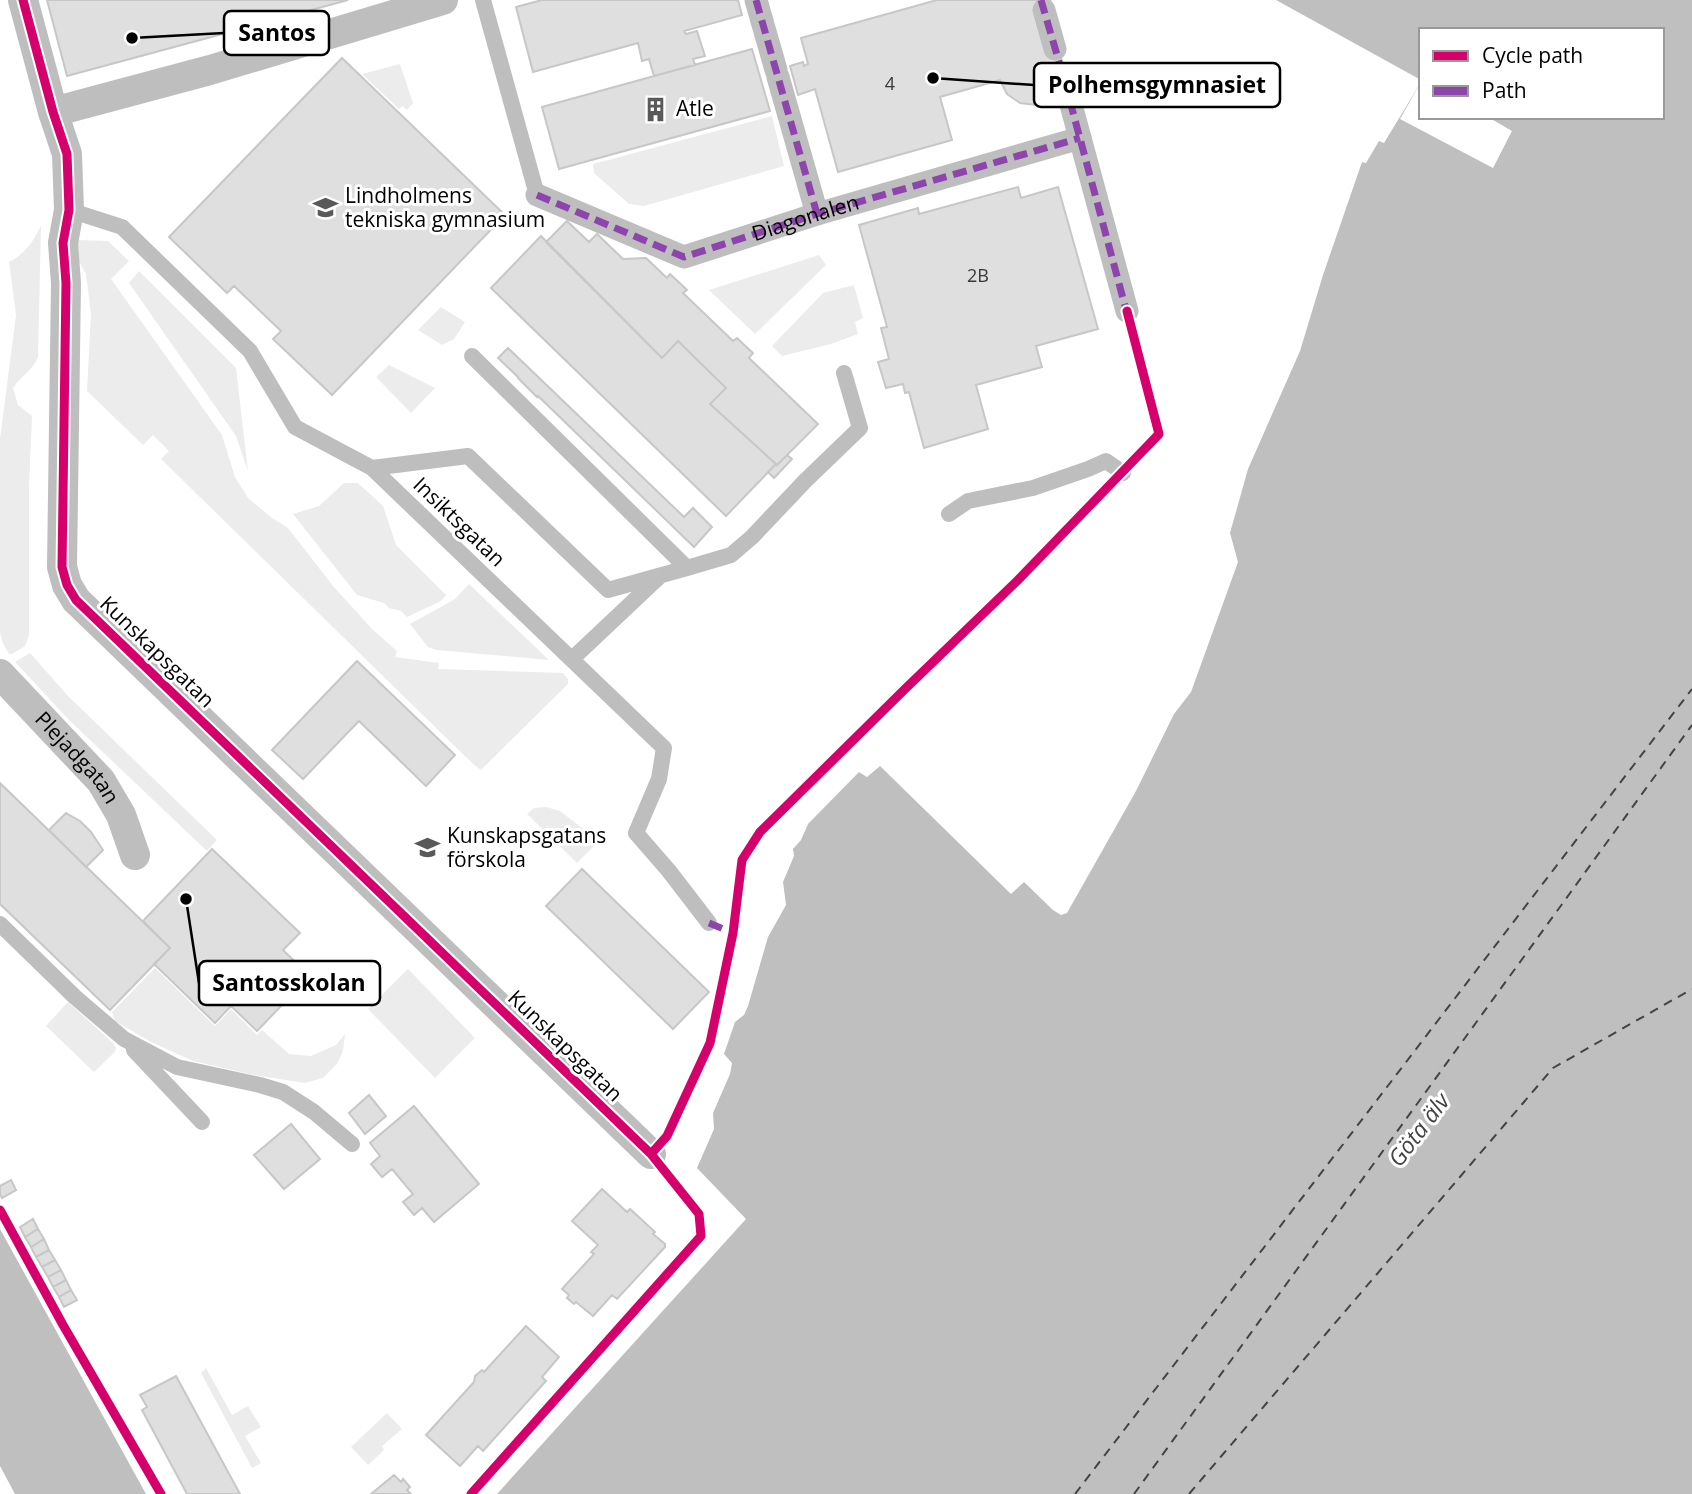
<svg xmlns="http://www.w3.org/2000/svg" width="1692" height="1494" font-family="'Open Sans',sans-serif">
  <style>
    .green { fill: #ececec }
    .water { fill: #bfbfbf }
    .pier { fill: #fff }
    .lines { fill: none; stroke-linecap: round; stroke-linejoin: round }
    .ferry { stroke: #444; stroke-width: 2; stroke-dasharray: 9 7; stroke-linecap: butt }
    .building { fill: #dfdfdf; stroke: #c7c7c7; stroke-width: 2 }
    .service { stroke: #bebebe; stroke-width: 16 }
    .pedestrian { stroke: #bebebe; stroke-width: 23 }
    .minor { stroke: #bebebe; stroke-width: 30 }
    .quiet { stroke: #8e44ad; stroke-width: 7; stroke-dasharray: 14 7; stroke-linecap: butt }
    .cycleway-casing { stroke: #fff; stroke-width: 13 }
    .cycleway { stroke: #d6006c; stroke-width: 9 }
    .labels { text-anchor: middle; stroke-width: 6; stroke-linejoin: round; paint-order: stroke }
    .number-label { font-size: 18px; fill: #383838 }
    .poi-label { font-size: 21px; fill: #000; stroke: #fff; text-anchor: start }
    .street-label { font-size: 21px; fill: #000; stroke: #fff }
    .water-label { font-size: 23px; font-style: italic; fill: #444; stroke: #fff }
    .leader { fill: none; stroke: #000; stroke-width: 2.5 }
    .callout-dot { fill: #000; stroke: #fff; stroke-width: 2.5 }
    .callout { fill: #fff; stroke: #000; stroke-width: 2.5 }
    .callout-label { font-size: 23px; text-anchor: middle; font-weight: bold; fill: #000 }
  </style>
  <rect width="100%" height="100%" fill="#fff"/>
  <!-- green -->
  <path class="green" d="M400,64L413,103L407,110L402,106L399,109L362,74Z
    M772,116L784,166L644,206L629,204L594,173L593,164Z
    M41,226L38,357C34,369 20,377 13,388L18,405L32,416L29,487V635L25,646L12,654H9L3,643L0,633V439L16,315L9,262C25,254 33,242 41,226Z
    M77,240L108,241L129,261L111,279L222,435L235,477L248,498L272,518L288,528L333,586L372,629L397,651L395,657L439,663L438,669L563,673L568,679V684L481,770L472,763L161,459L169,451L153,435L143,445L87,391L91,314L86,274L78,260Z
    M819,255L826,265L755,334L709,290Z
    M139,271L236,368L248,471L236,436L129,283Z
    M854,285L863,318L855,322L858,334L831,344L782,356L772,346L823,293Z
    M441,307L465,322L454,339L442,345L418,330Z
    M389,365L435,388L411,413L376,377Z
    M344,483H358L383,506L396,545L446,595L441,601L407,617L401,611L389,608L384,603L357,595L293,514L319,506Z
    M469,584L549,660L437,650L428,647L410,624L455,599Z
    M30,653L68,696L217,840L207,851L70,721L15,662Z
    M546,807L560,811L599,841L577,863L527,814L534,808Z
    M155,968L215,1026L231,1009L257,1035L262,1030L289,1054L311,1056L336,1045L345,1034L343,1051L337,1064L323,1078L305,1083L254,1075L193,1061L149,1041L115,1021L112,1012Z
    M408,969L475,1038L435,1078L368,1009Z
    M68,1002L114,1044L116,1048L115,1052L94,1072L46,1026Z
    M206,1368L232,1415L248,1406L261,1427L245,1436L261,1463L252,1468L201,1373Z
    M387,1413L402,1429L382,1446L384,1450L368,1465L351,1447Z"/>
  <!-- water -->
  <path class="water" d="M1276,0H1692V1494H497L746,1219L697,1168L714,1129L713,1113L730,1074L732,1063L724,1054L735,1022L744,1015L748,1006L768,937L786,905L783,882L794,856L793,849L801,840L808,824L859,772L867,777L880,766L1011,894L1024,882L1053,910L1061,915L1067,913L1136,791L1174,714L1191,692L1238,562L1230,533L1248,469L1300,351L1323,275L1362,162L1366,163L1379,141L1384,143L1421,82V117H1662V30H1421V80Z
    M0,1229L146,1494H15L0,1466Z"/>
  <!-- pier -->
  <path class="pier" d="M1421,82V117H1488L1512,131L1493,168L1400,119Z"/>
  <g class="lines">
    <!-- ferry -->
    <path class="ferry" d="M1075,1494L1692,689
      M1134,1494L1692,725
      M1189,1494L1553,1068L1692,989"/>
  </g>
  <!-- building -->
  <path class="building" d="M47,0H348L67,76Z
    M542,0H738L742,15L684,31L686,34L697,31L705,56L693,59L695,65L654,76L649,59L642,61L638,43L533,72L516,7Z
    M937,0H1050L1060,55L1065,71L1058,93L1044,103L1036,105L1020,103L1007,94L1000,80L940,97L952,140L838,172L815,89L798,95L792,73L790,66L803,62L804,66L808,64L801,38Z
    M752,49L770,111L559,169L542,107Z
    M342,58L505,215L332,395L273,339L281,331L234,286L227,293L169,237Z
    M1018,187L1021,198L1058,187L1098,329L1036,346L1042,367L976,385L988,429L924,448L909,392L905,393L903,384L886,388L878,362L889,359L881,328L887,327L859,225L918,208L919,214Z
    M567,221L589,242L597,234L623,259L646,258L667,278L670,274L687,290L683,293L733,341L737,338L753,353L749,358L818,424L777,465L710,404L726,388L678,341L662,358L546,242Z
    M541,236L662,358L678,341L726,388L710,404L776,464L726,516L491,288Z
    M508,348L684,517L693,508L712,527L694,547L538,396L537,397L518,378V377L498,358Z
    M787,455L792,459L774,478L768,472L776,464L777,465Z
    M357,661L455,755L426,786L359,721L303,779L272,750Z
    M0,783L170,948L110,1010L0,904Z
    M66,813L80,821L91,832L103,850L86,867L49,830Z
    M212,849L300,933L283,950L310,976L257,1031L231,1006L215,1023L154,964L170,948L143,921Z
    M582,869L709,992L673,1029L546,906Z
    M369,1095L386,1116L365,1134L349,1113Z
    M414,1106L479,1184L434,1222L422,1208L414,1215L403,1202L413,1194L392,1169L382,1177L371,1164L380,1156L370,1143Z
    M291,1124L320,1159L284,1189L254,1155Z
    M11,1180L16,1190L2,1198L0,1194V1186Z
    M602,1189L627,1212L630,1209L655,1232L653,1234L665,1244V1247L617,1299L612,1295L593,1316L576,1302L574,1304L567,1298L569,1295L562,1289L594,1254L591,1252L598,1245L572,1221Z
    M33,1219L38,1229L25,1237L20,1227Z
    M38,1229L44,1239L31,1247L25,1237Z
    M44,1239L49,1250L36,1257L31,1247Z
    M49,1250L55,1260L42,1267L36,1257Z
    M55,1260L61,1270L48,1277L42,1267Z
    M61,1270L66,1280L53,1287L48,1277Z
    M66,1280L71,1290L59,1297L53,1287Z
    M71,1290L77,1300L64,1307L59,1297Z
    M526,1326L559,1357L542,1377L546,1381L483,1451L478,1446L460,1466L426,1435L474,1382L475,1376L482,1370L484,1372Z
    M176,1376L240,1494H187L142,1410L147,1407L140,1395Z
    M394,1475L401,1482L403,1479L410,1487L407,1490L411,1494H371Z"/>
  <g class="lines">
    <!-- service -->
    <path class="service" d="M483,0L537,195
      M69,210L122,227L250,351L295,427L372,468L664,748L659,779L636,833L669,871L709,923
      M472,356L687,568L731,555L752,537L805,481L860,428L844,373
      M372,468L468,456L608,590L687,568
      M949,514L968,501L1033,488L1088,469L1106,461L1123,473
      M572,659L659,577
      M0,924L75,997L124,1039L177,1067L260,1085L283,1092L314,1112L352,1144
      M134,1050L202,1122"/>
    <!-- pedestrian -->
    <g class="pedestrian">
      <path d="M756,0L776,70"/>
      <path d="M1044,10L1055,49"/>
      <path d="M778,77L817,214"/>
      <path d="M1064,79L1127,311"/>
      <path id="s1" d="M537,195L684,257L817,214L1080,138"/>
    </g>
    <!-- minor -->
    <g class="minor">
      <path d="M23,0L53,112L67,154L69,210L63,243L66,283L62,567L67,585L76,600L651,1154"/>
      <path d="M53,112L210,70L443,0"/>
      <path id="s2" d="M0,674L101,781L121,815L135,855"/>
    </g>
    <!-- quiet -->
    <path class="quiet" d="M756,0L817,214
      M1041,0L1064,79L1128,317
      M537,195L684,257L817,214L1080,138
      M709,923L733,933"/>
    <defs>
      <path id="cycleway" d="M23,0L53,112L67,154L69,210L63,243L66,283L62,567L67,585L76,600L651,1154L699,1214L701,1236L471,1494
        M651,1154L667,1136L710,1043L733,933L742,860L760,832L906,688L1017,581L1159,434L1127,311
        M0,1210L63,1325L161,1494"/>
    </defs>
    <!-- cycleway casing -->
    <use href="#cycleway" class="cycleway-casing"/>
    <!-- cycleway -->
    <use href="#cycleway" class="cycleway"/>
  </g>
  <!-- icons -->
  <defs>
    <symbol id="building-bare" viewBox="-9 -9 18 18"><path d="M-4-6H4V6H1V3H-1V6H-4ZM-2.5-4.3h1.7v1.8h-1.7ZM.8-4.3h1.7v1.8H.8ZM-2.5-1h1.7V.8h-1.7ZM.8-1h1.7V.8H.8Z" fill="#595959" stroke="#fff" stroke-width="2.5" paint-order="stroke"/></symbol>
    <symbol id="school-bare" viewBox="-9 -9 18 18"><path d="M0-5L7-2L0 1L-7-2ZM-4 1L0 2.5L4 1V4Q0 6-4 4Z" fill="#595959" stroke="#fff" stroke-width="2.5" paint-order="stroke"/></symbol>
  </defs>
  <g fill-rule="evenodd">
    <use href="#building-bare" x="638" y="92" width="35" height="35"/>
    <use href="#school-bare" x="308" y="190" width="35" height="35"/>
    <use href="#school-bare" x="410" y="830" width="35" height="35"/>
  </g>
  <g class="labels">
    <!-- number labels -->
    <g class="number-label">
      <text x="890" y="90">4</text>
      <text x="978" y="282">2B</text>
    </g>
    <!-- poi labels -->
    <g class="poi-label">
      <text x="676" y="116">Atle</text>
      <text x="345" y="203">Lindholmens<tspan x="345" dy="24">tekniska gymnasium</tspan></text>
      <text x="447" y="843">Kunskapsgatans<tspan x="447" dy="24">förskola</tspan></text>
    </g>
    <!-- street labels -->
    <g class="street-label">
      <text dy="7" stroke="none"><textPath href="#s1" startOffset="287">Diagonalen</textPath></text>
      <text transform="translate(459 522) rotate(44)" y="7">Insiktsgatan</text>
      <text transform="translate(157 652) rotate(44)" y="7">Kunskapsgatan</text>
      <text dy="7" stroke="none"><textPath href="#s2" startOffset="114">Plejadgatan</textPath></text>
      <text transform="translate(565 1046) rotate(44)" y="7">Kunskapsgatan</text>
    </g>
    <!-- water labels -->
    <g class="water-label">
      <text transform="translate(1419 1130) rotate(-53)" y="8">Göta älv</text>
    </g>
  </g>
  <!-- callouts -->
  <path class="leader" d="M132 38L224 33M933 78L1034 85M186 899L199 983"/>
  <g class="callout-dot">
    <circle cx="132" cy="38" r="7"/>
    <circle cx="933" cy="78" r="7"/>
    <circle cx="186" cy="899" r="7"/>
  </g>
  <g class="callout">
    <rect x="224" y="11" width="105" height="44" rx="7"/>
    <rect x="1034" y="63" width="246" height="44" rx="7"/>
    <rect x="199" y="961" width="181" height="44" rx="7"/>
  </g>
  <g class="callout-label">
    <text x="277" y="41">Santos</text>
    <text x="1157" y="93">Polhemsgymnasiet</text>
    <text x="289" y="991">Santosskolan</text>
  </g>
  <!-- legend -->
  <rect x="1419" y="28" width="245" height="91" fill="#ffffff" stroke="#999999" stroke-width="2"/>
  <rect x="1433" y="51" width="35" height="10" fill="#d6006c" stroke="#999999" stroke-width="2"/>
  <text x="1482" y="63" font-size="21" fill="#000000">Cycle path</text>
  <rect x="1433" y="86" width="35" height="10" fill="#8e44ad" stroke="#999999" stroke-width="2"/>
  <text x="1482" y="98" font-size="21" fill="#000000">Path</text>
</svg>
